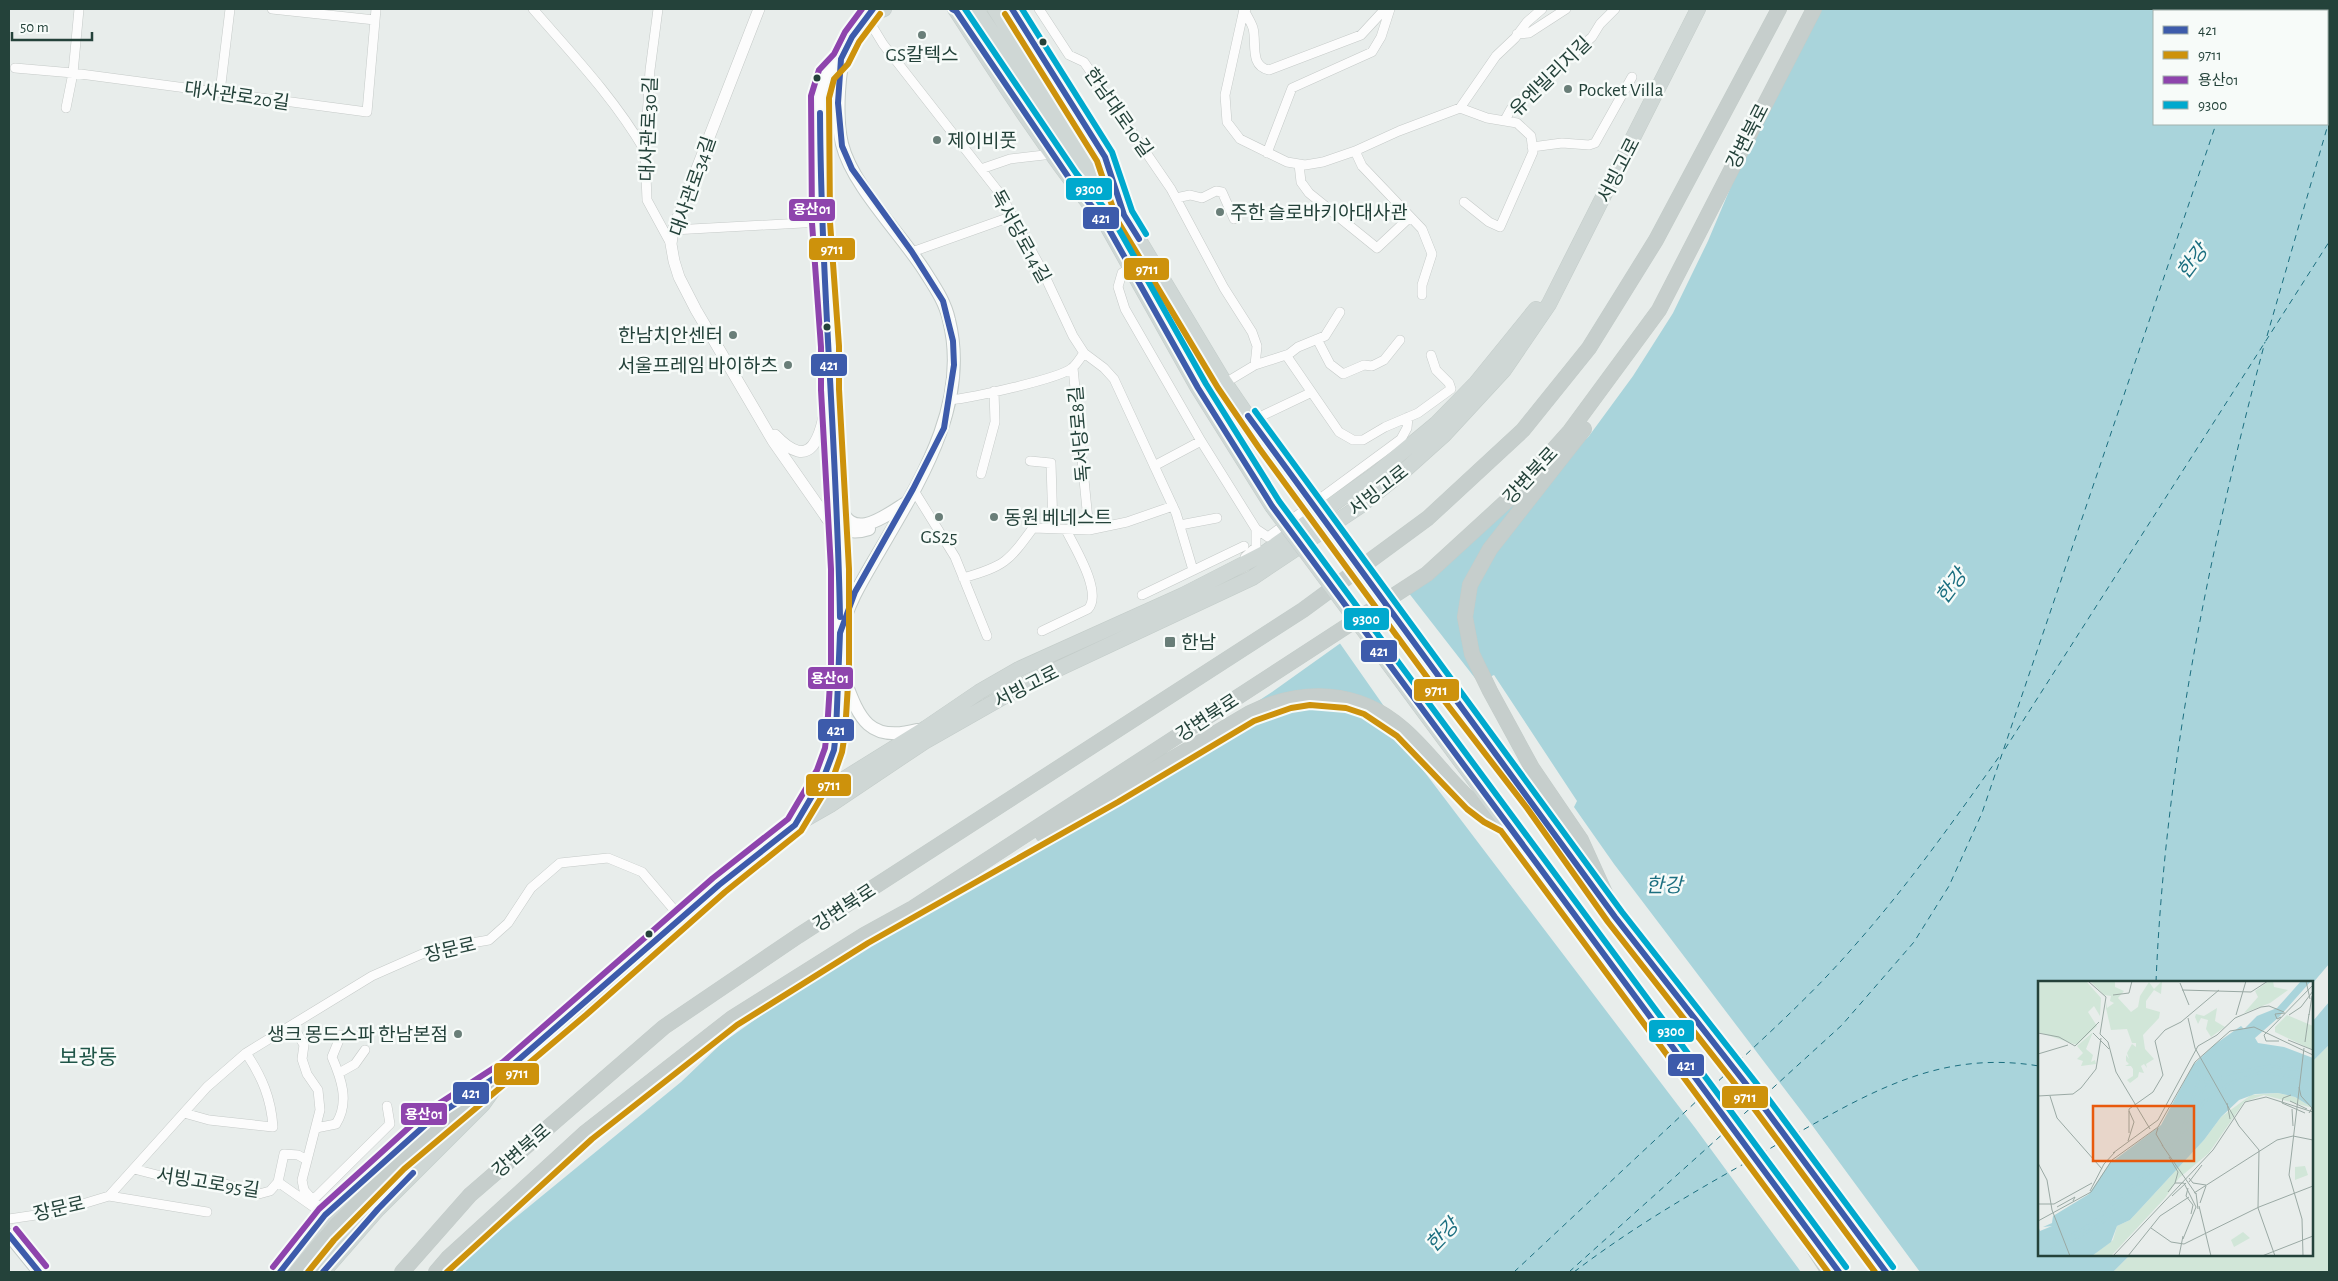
<svg xmlns="http://www.w3.org/2000/svg" width="2338" height="1281" font-family="'Alegreya Sans','Noto Sans KR',sans-serif">
  <style>
    .green { fill: #d1e6d8 }
    .water { fill: #a9d4db; fill-rule: evenodd }
    .pier { fill: #e8edeb }
    .lines { fill: none; stroke-linecap: round; stroke-linejoin: round }
    .ferry { stroke: #1c6f80; stroke-width: 1; stroke-dasharray: 6 5; stroke-linecap: butt }
    .minor-casing { stroke: #c5cac8; stroke-width: 10 }
    .tertiary-casing { stroke: #c5cac8; stroke-width: 12 }
    .secondary-casing { stroke: #c3cbc8; stroke-width: 14 }
    .primary-casing { stroke: #c3ccc9; stroke-width: 16 }
    .trunk-casing { stroke: #c3ccc9; stroke-width: 16 }
    .minor { stroke: #fcfcfc; stroke-width: 9 }
    .tertiary { stroke: #fcfcfc; stroke-width: 11 }
    .secondary { stroke: #fcfcfc; stroke-width: 12 }
    .primary { stroke: #cfd7d5; stroke-width: 15 }
    .trunk { stroke: #c6cecc; stroke-width: 15 }
    .primary-bridge-casing { stroke: #c3ccc9; stroke-width: 16; stroke-linecap: butt }
    .primary-bridge { stroke: #cfd7d5; stroke-width: 15 }
    .bus-1-casing { stroke: #f7fbf9; stroke-width: 10 }
    .bus-2-casing { stroke: #f7fbf9; stroke-width: 10 }
    .bus-3-casing { stroke: #f7fbf9; stroke-width: 10 }
    .bus-4-casing { stroke: #f7fbf9; stroke-width: 10 }
    .bus-1 { stroke: #3d5bab; stroke-width: 6 }
    .bus-2 { stroke: #cd920c; stroke-width: 6 }
    .bus-3 { stroke: #8e44ad; stroke-width: 6 }
    .bus-4 { stroke: #00a9ce; stroke-width: 6 }
    .poi-dot { fill: #697e78; stroke: #f7fbf9; stroke-width: 2 }
    .bus-dot { fill: #24423a; stroke: #f7fbf9; stroke-width: 2 }
    .labels { text-anchor: middle; stroke-width: 5; stroke-linejoin: round; paint-order: stroke }
    .poi-label { font-size: 19px; fill: #24423a; stroke: #f7fbf9; text-anchor: start }
    .street-label { font-size: 19px; fill: #24423a; stroke: #f7fbf9 }
    .water-label { font-size: 20px; font-style: italic; fill: #1c6f80; stroke: #f7fbf9 }
    .quarter-label { font-size: 21px; fill: #1f5548; stroke: #f7fbf9 }
    .inset-river { fill: none; stroke: #a9d4db; stroke-width: 2.5 }
    .inset-road { fill: none; stroke: #9aa9a4; stroke-width: 1 }
    .view { fill: #e8590c; fill-opacity: 0.15; stroke: #e8590c; stroke-width: 2.5 }
    .inset-edge { fill: none; stroke: #24423a; stroke-width: 2.5 }
    .line-badge { stroke: #f7fbf9; stroke-width: 2 }
    .badge-label { font-size: 14px; text-anchor: middle; font-weight: bold; fill: #fff }
  </style>
  <rect width="100%" height="100%" fill="#e8edeb"/>
  <!-- green -->
  <path class="green" d="M2329,1045V1272H2113L2130,1255H2312V1062Z"/>
  <!-- water -->
  <path class="water" d="M1817,9H2329V1045L2312,1062V982H2039V1255H2130L2113,1272H449L681,1082L722,1043L790,995L881,937L984,879L1272,692L1408,595L1564,461L1589,436L1633,376L1673,313L1708,241L1759,120ZM2154,11H2327V124H2154Z"/>
  <!-- pier -->
  <path class="pier" d="M1408,592L1478,682L1494,675L1577,801L1574,807L1614,864L1809,1121L1920,1272H1801L1696,1129L1404,745L1409,742L1339,642Z
    M2329,964V1002L2313,1021L2312,984Z"/>
  <g class="lines">
    <!-- ferry -->
    <path class="ferry" d="M2254,11L2255,9
      M2267,336L2329,121
      M2005,749L2329,242
      M2156,982C2165,766 2209,551 2265,342
      M1738,1062C1779,1024 1820,986 1856,944C1909,884 1955,819 2001,754
      M1711,1088L1728,1072
      M1764,1096L1842,1025L1914,942L1949,886L1982,813L2216,124
      M1736,1121L1754,1105
      M1794,1135C1874,1090 1943,1050 2039,1066
      M1761,1154L1781,1142
      M1514,1272L1701,1097
      M1569,1272L1726,1131
      M1574,1272C1629,1230 1688,1195 1749,1161"/>
    <defs>
      <path id="minor" d="M272,9L375,20
        M533,9C573,55 614,98 645,151
        M658,9L650,70L645,151L647,200L671,244
        M1039,9L1069,55L1084,62L1171,189L1224,288L1252,332L1257,346L1255,365
        M1244,9L1225,95L1227,122L1240,139L1287,162L1305,165L1323,162L1355,151L1399,131L1460,108L1496,56L1515,38L1527,22L1542,9
        M1246,9L1244,10C1247,16 1251,22 1253,28C1257,43 1249,66 1269,70L1361,35L1385,9
        M866,16L883,44L1001,195L1042,270L1073,336L1084,353L1104,368L1114,379L1176,513L1193,570
        M1517,34L1529,33L1566,9
        M15,68L73,73L367,112L376,9
        M220,92L230,9
        M66,108L73,73L79,9
        M1460,108L1487,118L1517,123L1531,136L1533,152L1500,227L1489,222L1464,202
        M1505,120L1511,109L1592,37L1600,24L1615,9
        M1532,147L1562,143L1589,145L1595,143L1632,77
        M1355,151L1362,166L1422,229L1432,254L1422,285V295
        M1267,153L1292,88L1372,52L1381,37L1390,9
        M1299,164L1301,182L1309,193L1377,248L1409,218
        M981,169L1010,159L1053,154
        M1176,198L1190,195L1202,198L1216,191L1222,192L1234,219
        M673,230L821,222
        M912,252L1013,216
        M1131,267L1122,273L1118,287L1125,309L1201,441L1256,529V547L1245,557
        M1317,339L1330,364L1343,374L1364,365L1372,366L1384,360L1400,340
        M1286,355L1339,432L1353,440H1363L1385,427L1418,413L1451,389L1449,383L1436,370L1431,355
        M1073,368L1089,530
        M1225,383L1255,365L1289,354L1298,347L1325,336L1340,312
        M950,400C970,398 1059,379 1072,368C1077,364 1080,358 1084,353
        M1251,421L1310,393
        M1030,461L1051,463L1053,528
        M1154,466L1201,441
        M981,474L995,422L994,391
        M913,489L955,557L987,636
        M1180,525L1217,518
        M1256,529L1268,537L1401,439L1407,428L1408,417
        M963,578C1005,566 1008,562 1033,528L1089,530L1127,522L1173,506
        M1142,595L1244,546
        M1042,631L1088,609C1103,593 1075,548 1066,530
        M293,1026L304,1045L302,1059L307,1074L318,1090L320,1110L302,1180L304,1190L319,1207
        M339,1073L355,1064L365,1050
        M184,1113L209,1120L273,1127C271,1098 262,1077 246,1053
        M316,1128L336,1124C350,1102 341,1078 332,1057L341,1035
        M134,1169L165,1177L215,1181L259,1194L270,1191L278,1182L325,1215
        M278,1182L284,1154L298,1155L307,1160
        M109,1196L207,1212
        M313,1200L387,1127L390,1124L387,1106
        M9,1219L56,1212L109,1196L207,1087L246,1053L372,976L431,950L489,940L508,923L531,888L560,863L608,858L642,872L681,918"/>
      <path id="tertiary" d="M759,9L673,230L671,244L674,261L679,277L696,310L773,441L831,524
        M775,435C817,479 822,424 829,393"/>
      <path id="secondary" d="M840,504C850,543 884,517 904,504
        M827,517C839,530 851,535 869,529
        M840,623V535L821,222L820,128V97L822,83L826,75L841,59
        M842,673C858,714 865,744 917,730
        M811,800C818,788 825,777 829,765C841,736 838,701 840,671C841,658 838,644 841,632C848,602 865,576 880,550C920,481 970,404 949,320C945,301 934,286 924,270C900,233 852,185 842,144C838,127 838,109 839,92C841,55 846,38 872,10
        M9,1235L39,1272"/>
      <path id="primary" d="M955,9C998,75 1041,143 1091,206
        M976,9L1023,78L1085,178L1106,224L1198,388L1272,506
        M995,9L1124,215L1225,383L1266,443L1302,490
        M1012,9L1105,157L1117,192
        M866,16L884,9
        M799,820L823,792L926,728L979,692L1019,669L1183,595L1263,554L1377,473L1436,424L1476,383L1536,309
        M1507,824L1781,1194
        M497,1076L580,1008L719,885L795,825L830,805L924,742L1026,684L1252,578L1360,506L1405,470L1444,435L1504,370L1549,304L1698,9
        M1819,1245L1839,1272
        M280,1272L325,1215L432,1119L471,1093
        M323,1272L378,1209L483,1104L503,1076"/>
      <path id="trunk" d="M1584,429L1490,549L1470,585L1465,617L1472,654L1490,691L1532,768L1581,840L1610,904
        M1043,835L1250,713C1302,688 1358,689 1403,729C1432,754 1453,788 1483,811C1490,817 1499,820 1507,824
        M1773,1185L1829,1272
        M297,1272C358,1194 432,1133 508,1069
        M402,1272L470,1195L664,1027L798,936L1303,610L1428,518L1523,430L1589,348L1656,240L1779,9
        M436,1272L448,1258L586,1132L732,1018L864,935L913,908L1427,574L1511,497L1570,431L1659,310L1814,9"/>
    </defs>
    <!-- minor casing -->
    <use href="#minor" class="minor-casing"/>
    <!-- tertiary casing -->
    <use href="#tertiary" class="tertiary-casing"/>
    <!-- secondary casing -->
    <use href="#secondary" class="secondary-casing"/>
    <!-- primary casing -->
    <use href="#primary" class="primary-casing"/>
    <!-- trunk casing -->
    <use href="#trunk" class="trunk-casing"/>
    <!-- minor -->
    <use href="#minor" class="minor"/>
    <!-- tertiary -->
    <use href="#tertiary" class="tertiary"/>
    <!-- secondary -->
    <use href="#secondary" class="secondary"/>
    <!-- primary -->
    <use href="#primary" class="primary"/>
    <!-- trunk -->
    <use href="#trunk" class="trunk"/>
    <defs>
      <path id="primary-bridge" d="M1302,490L1615,917L1757,1098L1886,1272
        M1272,506L1507,824"/>
    </defs>
    <!-- primary-bridge casing -->
    <use href="#primary-bridge" class="primary-bridge-casing"/>
    <!-- primary-bridge -->
    <use href="#primary-bridge" class="primary-bridge"/>
    <defs>
      <path id="bus-1" d="M952,9L956,11L1069,178L1106,224L1198,388L1272,506L1839,1272
        M1012,9L1105,157L1124,215L1139,239
        M820,113C821,281 837,449 840,617
        M1248,416L1615,917L1757,1098L1886,1272
        M9,1235L39,1272
        M280,1272L325,1215L432,1119L508,1069L719,885L795,825L825,774L834,750L836,732L840,633L855,592L913,489L944,428L954,365L953,341L943,301L912,252L852,169L842,146L838,103L841,59L852,37L873,9
        M323,1272L378,1209L413,1173"/>
      <path id="bus-2" d="M1005,14L1097,161L1117,220L1218,388L1259,448L1446,703L1527,808L1608,922L1750,1103L1875,1272
        M308,1272L334,1240L404,1169L586,1015L725,892L801,831L833,778L842,752L845,733L849,668V569L839,389V346L830,222L829,98L834,79L848,64L859,42L880,14
        M447,1272L592,1139L737,1025L868,943L1118,802L1254,721L1291,708L1310,705L1346,708L1364,714L1397,736L1467,809L1484,822L1501,831L1828,1272"/>
      <path id="bus-3" d="M16,1229L46,1266
        M273,1267L319,1209L426,1112L503,1062L713,878L788,819L817,770L825,748L827,731L831,668V569L821,390V347L812,223L811,96L819,70L834,54L845,32L862,9"/>
      <path id="bus-4" d="M965,9L1076,173L1113,219L1206,384L1279,501L1846,1267
        M1022,9L1112,152L1132,211L1146,234
        M1255,411L1622,912L1764,1093L1893,1267"/>
    </defs>
    <!-- bus-1 casing -->
    <use href="#bus-1" class="bus-1-casing"/>
    <!-- bus-2 casing -->
    <use href="#bus-2" class="bus-2-casing"/>
    <!-- bus-3 casing -->
    <use href="#bus-3" class="bus-3-casing"/>
    <!-- bus-4 casing -->
    <use href="#bus-4" class="bus-4-casing"/>
    <!-- bus-1 -->
    <use href="#bus-1" class="bus-1"/>
    <!-- bus-2 -->
    <use href="#bus-2" class="bus-2"/>
    <!-- bus-3 -->
    <use href="#bus-3" class="bus-3"/>
    <!-- bus-4 -->
    <use href="#bus-4" class="bus-4"/>
  </g>
  <!-- markers -->
  <g class="poi-dot">
    <circle cx="922" cy="35" r="5"/>
    <circle cx="1568" cy="89" r="5"/>
    <circle cx="937" cy="140" r="5"/>
    <circle cx="1220" cy="212" r="5"/>
    <circle cx="733" cy="335" r="5"/>
    <circle cx="788" cy="365" r="5"/>
    <circle cx="939" cy="517" r="5"/>
    <circle cx="994" cy="517" r="5"/>
    <rect x="1164" y="636" width="12" height="12" rx="2.5"/>
    <circle cx="458" cy="1034" r="5"/>
  </g>
  <g class="bus-dot">
    <circle cx="1043" cy="42" r="4.5"/>
    <circle cx="817" cy="78" r="4.5"/>
    <circle cx="827" cy="327" r="4.5"/>
    <circle cx="649" cy="934" r="4.5"/>
  </g>
  <g class="labels">
    <!-- poi labels -->
    <g class="poi-label">
      <text x="922" y="61" text-anchor="middle">GS칼텍스</text>
      <text x="1578" y="96">Pocket Villa</text>
      <text x="947" y="147">제이비풋</text>
      <text x="1230" y="219">주한 슬로바키아대사관</text>
      <text x="723" y="342" text-anchor="end">한남치안센터</text>
      <text x="778" y="372" text-anchor="end">서울프레임 바이하츠</text>
      <text x="1004" y="524">동원 베네스트</text>
      <text x="939" y="543" text-anchor="middle">GS25</text>
      <text x="1181" y="649">한남</text>
      <text x="448" y="1041" text-anchor="end">생크 몽드스파 한남본점</text>
    </g>
    <!-- street labels -->
    <g class="street-label">
      <text transform="translate(1550 76) rotate(-44)" y="7">유엔빌리지길</text>
      <text transform="translate(237 95) rotate(8)" y="7">대사관로20길</text>
      <text transform="translate(1119 112) rotate(55)" y="7">한남대로10길</text>
      <text transform="translate(648 129) rotate(-88)" y="7">대사관로30길</text>
      <text transform="translate(1747 136) rotate(-63)" y="7">강변북로</text>
      <text transform="translate(1618 170) rotate(-63)" y="7">서빙고로</text>
      <text transform="translate(692 186) rotate(-71)" y="7">대사관로34길</text>
      <text transform="translate(1021 236) rotate(61)" y="7">독서당로14길</text>
      <text transform="translate(1079 434) rotate(-95)" y="7">독서당로8길</text>
      <text transform="translate(1530 475) rotate(-47)" y="7">강변북로</text>
      <text transform="translate(1378 490) rotate(-38)" y="7">서빙고로</text>
      <text transform="translate(1026 686) rotate(-27)" y="7">서빙고로</text>
      <text transform="translate(1207 717) rotate(-33)" y="7">강변북로</text>
      <text transform="translate(844 907) rotate(-33)" y="7">강변북로</text>
      <text transform="translate(450 949) rotate(-13)" y="7">장문로</text>
      <text transform="translate(521 1150) rotate(-41)" y="7">강변북로</text>
      <text transform="translate(208 1182) rotate(9)" y="7">서빙고로95길</text>
      <text transform="translate(59 1208) rotate(-13)" y="7">장문로</text>
    </g>
    <!-- water labels -->
    <g class="water-label">
      <text transform="translate(2192 261) rotate(-53)" y="7">한강</text>
      <text transform="translate(1951 586) rotate(-53)" y="7">한강</text>
      <text x="1664" y="892">한강</text>
      <text transform="translate(1442 1235) rotate(-46)" y="7">한강</text>
    </g>
    <!-- quarter labels -->
    <g class="quarter-label">
      <text x="88" y="1064">보광동</text>
    </g>
  </g>
  <!-- overview -->
  <g transform="translate(2038 981)">
    <rect width="275" height="275" fill="#e8edeb"/>
    <path d="M0,0H48L63,17L62,35L56,25L50,31L59,45L39,64L0,51ZM52,0H77V6L86,10L80,17L93,31L100,26L102,15L111,1L116,8L124,0L123,13L116,9L108,20V27L122,31L121,37L105,54L107,68L116,78L108,83L109,87L106,83L103,85L106,92L101,91L100,96L92,102L89,99L95,95V88L93,85H87L91,83L88,80V74L91,78L89,72L94,63L98,66V62H94L89,48L73,49L68,27L69,21V27L76,22L72,20L73,15L66,14ZM231,0H235L236,6L250,9L232,22L206,32L220,16L217,10ZM179,27L177,40L187,46L173,56L168,48L170,39L163,37L160,43L157,36L158,33L166,35ZM249,34L275,45V69L237,51V46ZM55,51L48,68L55,74L53,81L57,79L58,83L43,85L45,80L39,78L45,72L39,65ZM240,112L257,116L275,127L226,114L206,121L171,172L141,197L127,217L73,275H54L75,259L79,245L92,239L166,159L183,136L213,114ZM267,185L270,194L257,199V186ZM205,251L212,257L196,266L193,259Z" fill="#d1e6d8"/>
    <path d="M263,0H273L241,36L217,57L220,62L246,66L275,77V127L257,116L240,112L217,113L201,119L183,136L166,159L92,239L79,245L73,261L54,275H0V245L2,250L14,245L5,246L14,242L15,235L51,213L71,183L123,144L155,84L176,64L203,45L206,48L219,35L239,27Z" fill="#a9d4db"/>
    <path class="inset-river" d="M176,100L193,92L231,85L262,89M153,137L164,110L173,102M143,154L160,101L162,87L159,81L164,87L168,101H175M131,170L166,121L192,102L224,91L260,97M133,174L141,171L149,174L152,141M29,264L68,239L140,160M0,274L56,241L128,173M9,275L26,266"/>
    <path class="inset-road" d="M50,0L68,16M268,0L272,18M142,2L151,24M144,9L213,11L230,0M75,14L91,12L94,0M68,16L62,53L70,61L78,91L112,148M198,34L208,0M251,34L263,26L275,10M271,34L274,15M243,36L239,38L237,33L247,32M150,37L157,67L201,145L221,169L220,227L237,275M0,52L21,56L37,65L61,41M55,52L71,68M250,59L275,69M241,60H228L226,54L275,4M267,61L271,33M0,73L30,64M261,106L263,115L274,127L271,132M253,114L245,117L244,122L267,132M0,115L35,113L43,107L58,88L63,57M12,115L19,137L64,188M252,120L269,128M189,122L192,138M254,128L255,145M120,147L118,153L125,165M91,152V128L115,111L125,94L117,60L127,49L143,41L181,9M90,160L96,141L91,130M124,164L158,213M75,172L120,139L160,65L179,54L197,37L223,26L231,25L246,31M131,176L140,191L137,202M0,182L9,199L14,229L32,275M151,197L155,202L168,204M151,201L164,184M150,207L148,215L155,224L153,233M52,210L66,183L77,171M130,211L137,202H146L158,226L145,258M156,212L239,159L255,155L275,159M158,212L160,228M134,215L148,202M162,222L168,205M0,223H16L54,202M161,225L173,275M19,226L37,216L35,220M0,240L53,211L74,179L120,146L157,81L192,50L216,46L275,74M113,247L133,261L146,263L221,226L275,205M75,275L175,169L207,121L228,116L275,131M90,275L122,235L151,216M141,275L145,255M224,275L275,255M265,275L264,238L251,194L266,67"/>
    <path class="view" d="M55,125H156V180H55Z"/>
    <rect width="275" height="275" class="inset-edge"/>
  </g>
  <g class="line-badge">
    <rect x="1065" y="177" width="48" height="24" rx="5" fill="#00a9ce"/>
    <rect x="788" y="198" width="48" height="24" rx="5" fill="#8e44ad"/>
    <rect x="1082" y="206" width="38" height="24" rx="5" fill="#3d5bab"/>
    <rect x="808" y="237" width="48" height="24" rx="5" fill="#cd920c"/>
    <rect x="1123" y="257" width="47" height="24" rx="5" fill="#cd920c"/>
    <rect x="810" y="353" width="38" height="24" rx="5" fill="#3d5bab"/>
    <rect x="1343" y="607" width="47" height="24" rx="5" fill="#00a9ce"/>
    <rect x="1360" y="639" width="38" height="24" rx="5" fill="#3d5bab"/>
    <rect x="807" y="666" width="47" height="24" rx="5" fill="#8e44ad"/>
    <rect x="1413" y="678" width="47" height="24" rx="5" fill="#cd920c"/>
    <rect x="817" y="718" width="38" height="24" rx="5" fill="#3d5bab"/>
    <rect x="805" y="773" width="47" height="24" rx="5" fill="#cd920c"/>
    <rect x="1648" y="1019" width="47" height="24" rx="5" fill="#00a9ce"/>
    <rect x="1667" y="1053" width="38" height="24" rx="5" fill="#3d5bab"/>
    <rect x="493" y="1062" width="47" height="24" rx="5" fill="#cd920c"/>
    <rect x="452" y="1081" width="38" height="24" rx="5" fill="#3d5bab"/>
    <rect x="1721" y="1085" width="48" height="24" rx="5" fill="#cd920c"/>
    <rect x="400" y="1102" width="48" height="24" rx="5" fill="#8e44ad"/>
  </g>
  <g class="badge-label">
    <text x="1089" y="194">9300</text>
    <text x="812" y="214">용산01</text>
    <text x="1101" y="223">421</text>
    <text x="832" y="254">9711</text>
    <text x="1147" y="274">9711</text>
    <text x="829" y="370">421</text>
    <text x="1366" y="624">9300</text>
    <text x="1379" y="656">421</text>
    <text x="830" y="683">용산01</text>
    <text x="1436" y="695">9711</text>
    <text x="836" y="735">421</text>
    <text x="829" y="790">9711</text>
    <text x="1671" y="1036">9300</text>
    <text x="1686" y="1070">421</text>
    <text x="517" y="1078">9711</text>
    <text x="471" y="1098">421</text>
    <text x="1745" y="1102">9711</text>
    <text x="424" y="1119">용산01</text>
  </g>
  <!-- border -->
  <rect width="2338" height="1281" fill="none" stroke="#24423a" stroke-width="20"/>
  <!-- legend -->
  <rect x="2153" y="10" width="175" height="115" fill="#f7fbf9" stroke="#a3b1ad"/>
  <rect x="2163" y="26" width="25" height="8" fill="#3d5bab" stroke="#a3b1ad"/>
  <text x="2198" y="35" font-size="15" fill="#24423a">421</text>
  <rect x="2163" y="51" width="25" height="8" fill="#cd920c" stroke="#a3b1ad"/>
  <text x="2198" y="60" font-size="15" fill="#24423a">9711</text>
  <rect x="2163" y="76" width="25" height="8" fill="#8e44ad" stroke="#a3b1ad"/>
  <text x="2198" y="85" font-size="15" fill="#24423a">용산01</text>
  <rect x="2163" y="101" width="25" height="8" fill="#00a9ce" stroke="#a3b1ad"/>
  <text x="2198" y="110" font-size="15" fill="#24423a">9300</text>
  <!-- scale -->
  <path d="M12 32v8h80v-8" fill="none" stroke="#24423a" stroke-width="2.5"/>
  <text x="20" y="32" font-size="15" fill="#24423a" stroke="#f7fbf9" stroke-width="4" paint-order="stroke">50 m</text>
</svg>
